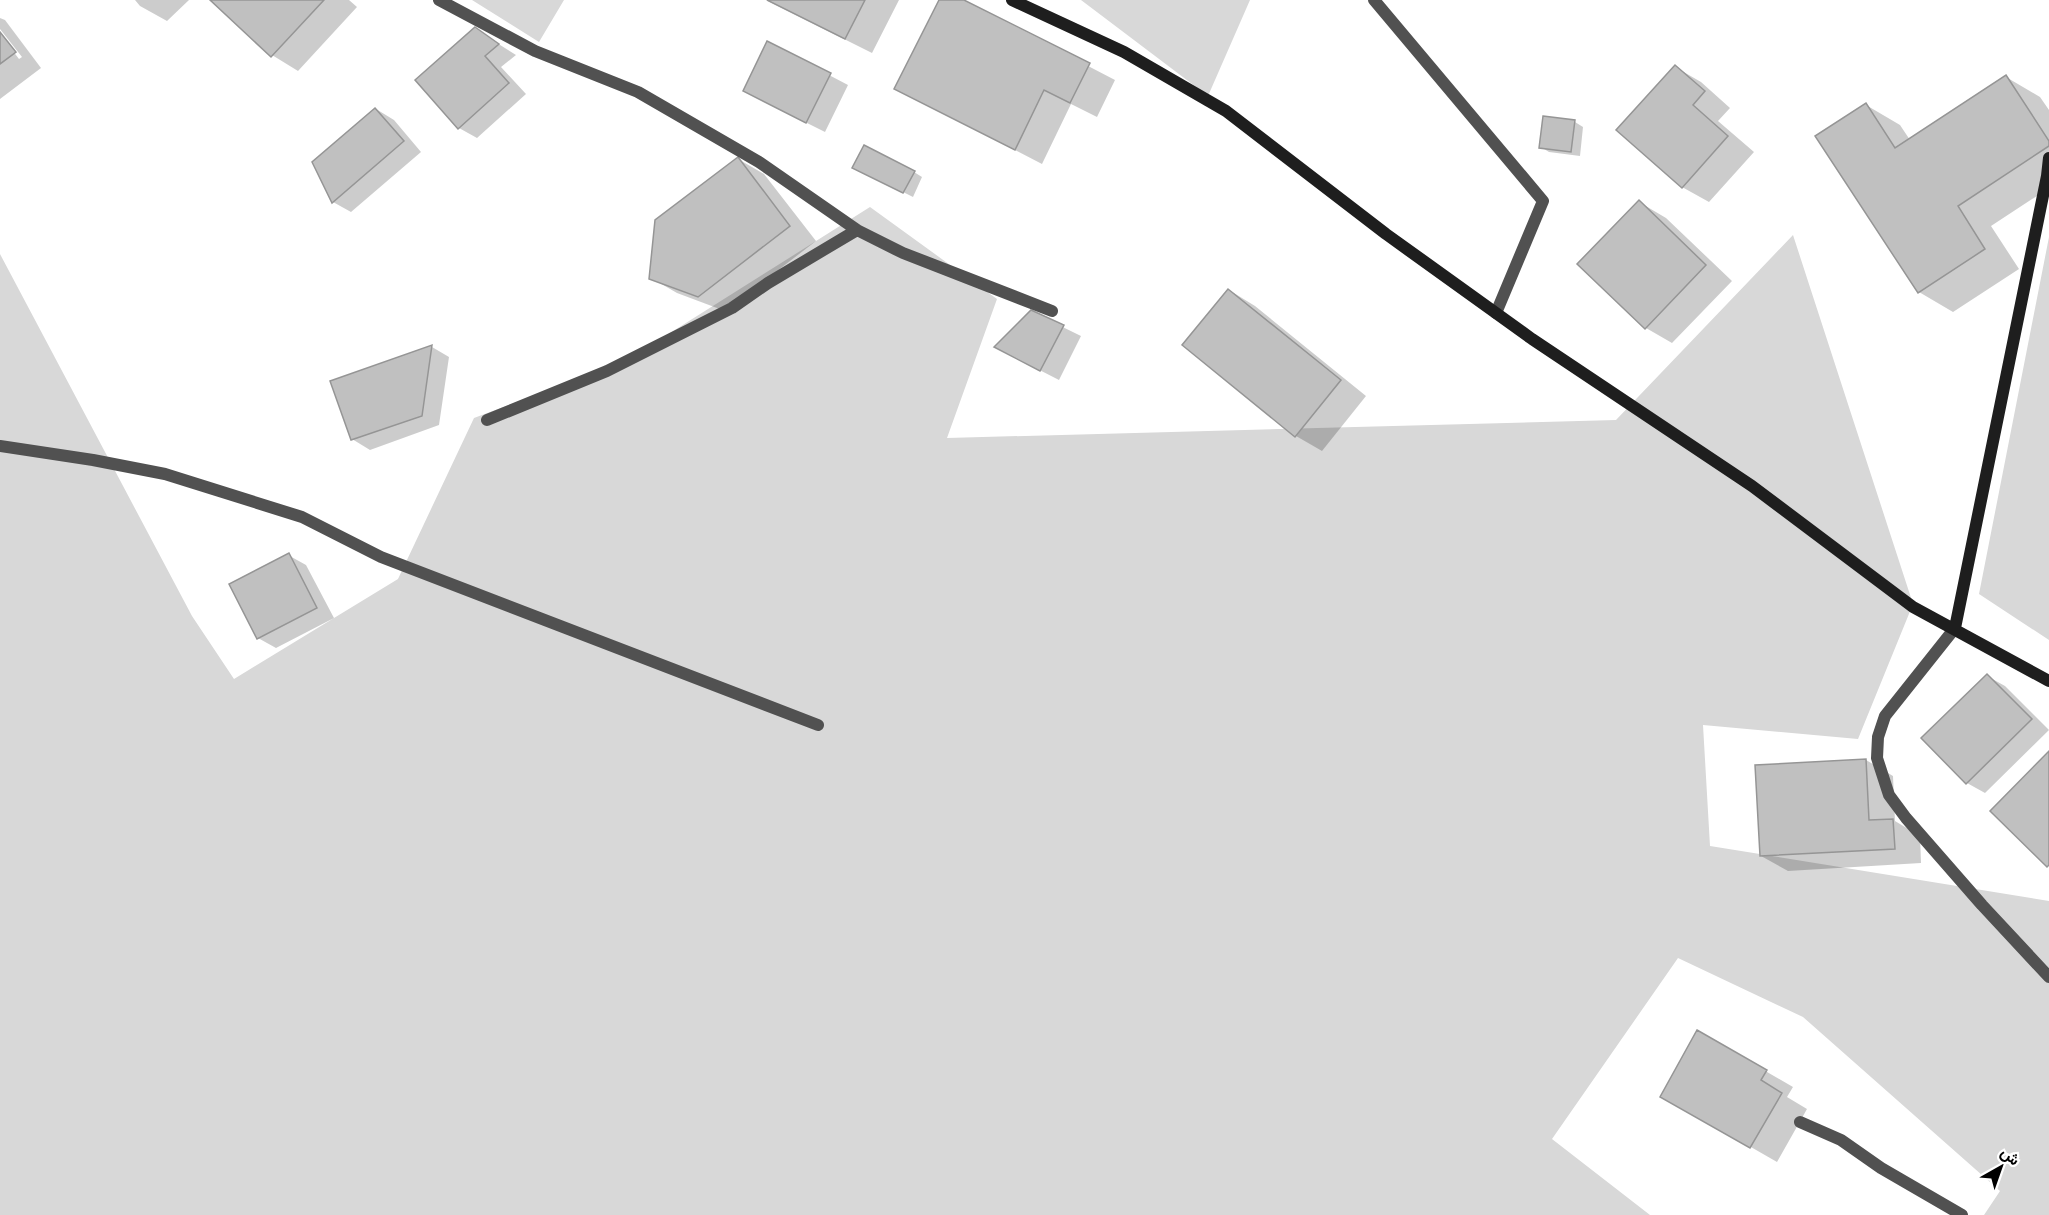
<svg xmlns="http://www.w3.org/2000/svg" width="2049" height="1215" font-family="'Fira Sans Condensed',Vazirmatn,sans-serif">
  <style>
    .green { fill: #d8d8d8 }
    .shadow { fill: #0003 }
    .building { fill: #c0c0c0; stroke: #959595; stroke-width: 1.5 }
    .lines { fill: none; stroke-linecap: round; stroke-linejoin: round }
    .lane { stroke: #515151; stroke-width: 12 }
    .street { stroke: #515151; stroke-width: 12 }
    .secondary { stroke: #1e1e1e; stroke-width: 12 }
  </style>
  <rect width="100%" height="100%" fill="#fff"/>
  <!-- green -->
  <path class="green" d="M472,0H564L539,42Z
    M1081,0H1250L1208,96Z
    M870,207L997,299L947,438L1616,420L1793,235L1913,604L1858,739L1703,725L1710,846L2049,901V1215H1984L2000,1191L1803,1017L1678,958L1552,1139L1650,1215H0V254L192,616L234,679L398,579L474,418L624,362Z
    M2049,237V640L1979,594Z"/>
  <!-- shadow -->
  <path class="shadow" d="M135,0H189L167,21L140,6Z
    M212,0H349L357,7L298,71L272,55Z
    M766,0H899L872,53Z
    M940,0H961L1115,80L1097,117L1071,104L1042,164L896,88Z
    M0,18L5,20L41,68L0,99V34L19,59L22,57L0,29Z
    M475,29L516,55L501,67L526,94L477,138L459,128Z
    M768,43L848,85L825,132L763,101Z
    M1675,67L1701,82L1730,108L1718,121L1754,152L1709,202L1682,187Z
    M2006,77L2040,97L2049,110V188L1991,226L2019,269L1953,312L1919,292L1866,105L1900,125L1910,140Z
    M376,109L394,120L421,152L351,212L333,202Z
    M1575,122L1583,127L1580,156L1549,152L1541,147Z
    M738,159L764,174L816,241L725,311L677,293L651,278Z
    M863,172H914L922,177L913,197Z
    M1639,202L1666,218L1732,281L1672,343L1646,328Z
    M1229,290L1255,306L1366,396L1322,451L1296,436Z
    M1032,312L1081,336L1059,380L1014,357Z
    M432,347L449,357L439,425L370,450L352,439L332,382Z
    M288,555L306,565L334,618L276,648L258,638Z
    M1987,676L2005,686L2049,730L1985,793L1967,783Z
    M1866,760L1893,776L1895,821L1920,836L1921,863L1788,871L1761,856Z
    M1698,1032L1793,1087L1787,1097L1807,1109L1777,1162L1662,1096Z"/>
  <!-- building -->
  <path class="building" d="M210,0H324L271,57Z
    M767,0H865L845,39Z
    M939,0H964L1090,63L1070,103L1044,90L1015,150L894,89Z
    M475,27L499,44L485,56L509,83L458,129L415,80Z
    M0,32L16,52L0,64Z
    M767,41L831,73L806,123L743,91Z
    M1675,65L1705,91L1693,105L1728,136L1682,188L1616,130Z
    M2006,75L2049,141V146L1958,206L1985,249L1918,293L1815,136L1866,103L1895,148Z
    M375,108L404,141L332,203L312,162Z
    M1543,116L1575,120L1571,152L1539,148Z
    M864,145L915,171L903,193L852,168Z
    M738,157L790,226L698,297L649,279L655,220Z
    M1639,200L1706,265L1645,329L1577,264Z
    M1228,289L1341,380L1295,437L1182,345Z
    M1031,310L1064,325L1040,371L994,347Z
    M432,345L422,416L351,440L330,381Z
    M289,553L317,608L257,639L229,584Z
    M1987,674L2032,719L1966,784L1921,738Z
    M2049,751V865L2047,867L1990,811Z
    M1866,759L1869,820L1893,819L1895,849L1760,856L1755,765Z
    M1697,1030L1767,1070L1761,1080L1782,1093L1750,1148L1660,1097Z"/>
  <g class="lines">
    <!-- lane -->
    <path class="lane" d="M1800,1122L1841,1140L1881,1168L1962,1215"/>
    <!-- street -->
    <path class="street" d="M439,0L535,51L638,92L759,162L857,230L768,283L732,308L607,371L487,420
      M1374,0L1543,201L1496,313
      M857,230L903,253L1052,311
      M0,446L93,460L165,474L302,517L381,557L818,725
      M1955,628L1885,716L1878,737L1877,758L1889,795L1906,818L1982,905L2049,977"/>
    <!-- secondary -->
    <path class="secondary" d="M1012,0L1124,52L1226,111L1386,234L1532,339L1752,486L1913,607L2049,681
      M1955,628L2047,176L2049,158"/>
  </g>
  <!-- north arrow -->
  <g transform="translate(2001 1167) rotate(40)" stroke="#ffffff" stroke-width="4.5" paint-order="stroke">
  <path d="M0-4.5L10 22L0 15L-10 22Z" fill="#000000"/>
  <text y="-9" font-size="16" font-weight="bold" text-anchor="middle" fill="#000000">ش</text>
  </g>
</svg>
